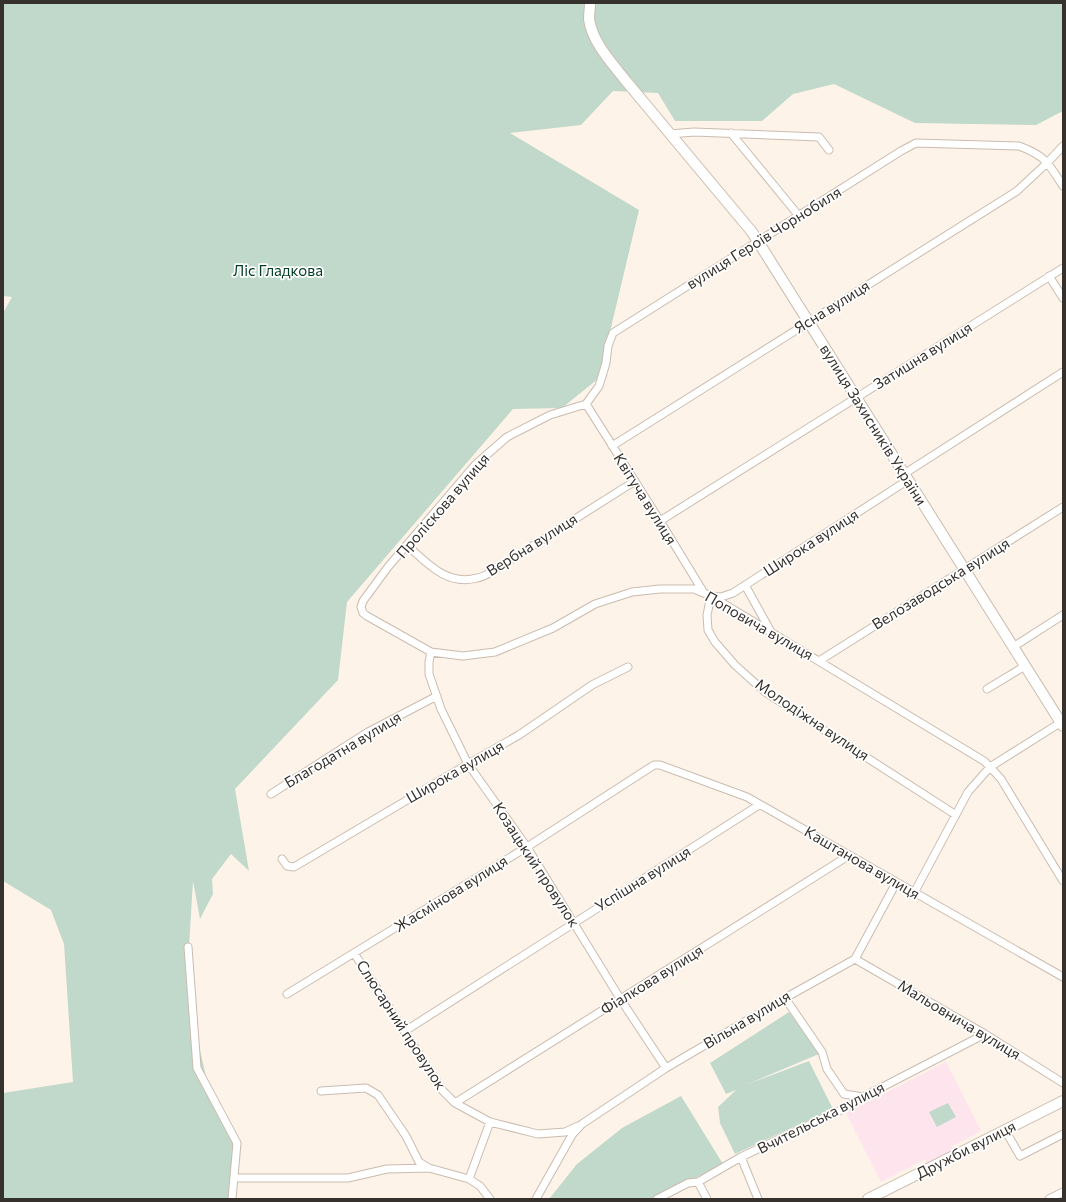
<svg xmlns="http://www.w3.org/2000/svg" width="1066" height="1202" font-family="Commissioner,sans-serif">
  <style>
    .education { fill: #fde4ed }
    .green { fill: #c1d9cb }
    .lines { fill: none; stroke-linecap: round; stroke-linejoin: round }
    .street-casing { stroke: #cabcaf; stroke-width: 9 }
    .secondary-casing { stroke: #cabcaf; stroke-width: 12 }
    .street { stroke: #fff; stroke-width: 7 }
    .secondary { stroke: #fff; stroke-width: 10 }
    .labels { text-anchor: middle; stroke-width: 3.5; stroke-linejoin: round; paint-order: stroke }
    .street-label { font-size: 15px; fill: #36312c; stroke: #fff }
    .park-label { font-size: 15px; fill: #003c24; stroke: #fff }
  </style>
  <rect width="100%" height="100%" fill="#fef3e8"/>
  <!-- education -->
  <path class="education" d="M946,1062L981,1131L952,1146L954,1151L927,1164L925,1159L881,1182L846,1113Z"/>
  <!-- green -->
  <path class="green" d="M3,3H1063V111L1036,125L915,123L834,84L793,94L762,121H675L658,93L613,91L581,125L510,133L639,210L599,378L562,408L513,409L347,602L338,680L235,789L249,871L231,854L212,879L213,894L200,919L193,881L189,947L196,1033L211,1098L239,1138L235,1199H3V1093L73,1082L64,944L51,910L3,881V313L12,297L3,296Z
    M789,1012L819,1054L748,1084L809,1061L833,1109L735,1154L720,1123L718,1107L736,1090L726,1094L710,1063Z
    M681,1096L723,1164L653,1199H549L577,1164L622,1128Z
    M948,1103L956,1117L937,1127L929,1112Z"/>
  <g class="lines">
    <defs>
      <path id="street" d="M731,133L799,216
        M670,134L694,132L819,137L829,150
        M1063,186C1048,163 1046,156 1019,146L916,143L901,151L613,333L608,346L606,363L599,386L586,404L550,415L507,437L475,465L388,567L363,601L361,607L363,613L367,616L431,652L463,656L495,652L553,628L595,604L632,592L660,589H694L711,596L984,761L990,767L1063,721
        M1049,276L1063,298
        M586,404L660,521L704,593
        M612,446L1017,191L1048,162L1063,146
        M904,474L1063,372
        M908,480L733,593L721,597L711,596L707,615L708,630L715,642L735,665L765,692L956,815
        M660,521L1063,268
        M408,546C428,564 447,586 477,578C485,577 492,571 499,567L635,481
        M745,585L771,632
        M1013,647L1063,615
        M431,652L429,662V674L441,709L468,764L527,847L621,1000L666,1068
        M819,661L1063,507
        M987,689L1025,666
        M271,794L368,732L437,696
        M282,859L287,866L294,867L468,764L519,735L592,685L628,667
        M914,893L968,792L990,767L1001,779L1063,881
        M188,947L197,1068L237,1143L232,1199
        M354,953L443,1091L455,1103L490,1122L538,1134L565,1132L578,1126
        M855,959L985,1034L1063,1083
        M287,994L527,847L654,765H660L747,797L1063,977
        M785,998L822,1052L827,1069L844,1094L863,1097
        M405,1031L759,805
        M321,1091L366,1088L378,1095L406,1136L419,1162L429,1168
        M455,1103L848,856
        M1005,1130L1020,1156L1063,1134
        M741,1157L758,1199
        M234,1178H348L387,1169L429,1168L469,1179L480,1186L490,1199
        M469,1179L490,1122
        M698,1182L707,1199
        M536,1199L572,1135L582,1124L666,1068L785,998L855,959L896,883
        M657,1199L688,1183L698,1182L741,1157L843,1109L863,1097L985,1034
        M1049,1199L1063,1192"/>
      <path id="secondary" d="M590,3C590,8 589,14 589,19C592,42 612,63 626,81L752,232L1063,726
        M868,1199L1063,1101"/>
    </defs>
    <!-- street casing -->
    <use href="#street" class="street-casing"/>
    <!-- secondary casing -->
    <use href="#secondary" class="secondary-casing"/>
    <!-- street -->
    <use href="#street" class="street"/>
    <!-- secondary -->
    <use href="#secondary" class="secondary"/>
  </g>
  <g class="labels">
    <!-- street labels -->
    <g class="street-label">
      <text transform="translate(764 238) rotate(-32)" y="5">вулиця Героїв Чорнобиля</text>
      <text transform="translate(832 307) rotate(-32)" y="5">Ясна вулиця</text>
      <text transform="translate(923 356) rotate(-32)" y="5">Затишна вулиця</text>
      <text transform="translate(873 425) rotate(58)" y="5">вулиця Захисників України</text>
      <text transform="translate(645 499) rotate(58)" y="5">Квітуча вулиця</text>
      <text transform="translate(443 506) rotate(-49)" y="5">Проліскова вулиця</text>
      <text transform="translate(811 543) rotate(-33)" y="5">Широка вулиця</text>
      <text transform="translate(532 545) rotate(-32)" y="5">Вербна вулиця</text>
      <text transform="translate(941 584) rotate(-32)" y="5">Велозаводська вулиця</text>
      <text transform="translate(759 626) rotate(30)" y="5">Поповича вулиця</text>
      <text transform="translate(812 720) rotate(34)" y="5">Молодіжна вулиця</text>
      <text transform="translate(343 750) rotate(-31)" y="5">Благодатна вулиця</text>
      <text transform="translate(455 772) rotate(-30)" y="5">Широка вулиця</text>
      <text transform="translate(862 863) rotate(30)" y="5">Каштанова вулиця</text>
      <text transform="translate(536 865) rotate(57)" y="5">Козацький провулок</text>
      <text transform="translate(643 879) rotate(-32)" y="5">Успішна вулиця</text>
      <text transform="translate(451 894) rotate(-32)" y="5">Жасмінова вулиця</text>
      <text transform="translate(652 980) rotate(-32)" y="5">Фіалкова вулиця</text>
      <text transform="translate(747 1020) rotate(-31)" y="5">Вільна вулиця</text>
      <text transform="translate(959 1020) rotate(31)" y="5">Мальовнича вулиця</text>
      <text transform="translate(401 1025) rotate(57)" y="5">Слюсарний провулок</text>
      <text transform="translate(821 1118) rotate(-27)" y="5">Вчительська вулиця</text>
      <text transform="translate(966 1150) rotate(-27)" y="5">Дружби вулиця</text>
    </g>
    <!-- park labels -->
    <g class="park-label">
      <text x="278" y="276">Ліс Гладкова</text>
    </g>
  </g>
  <!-- border -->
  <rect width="1066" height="1202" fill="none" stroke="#36312c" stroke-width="8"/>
</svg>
